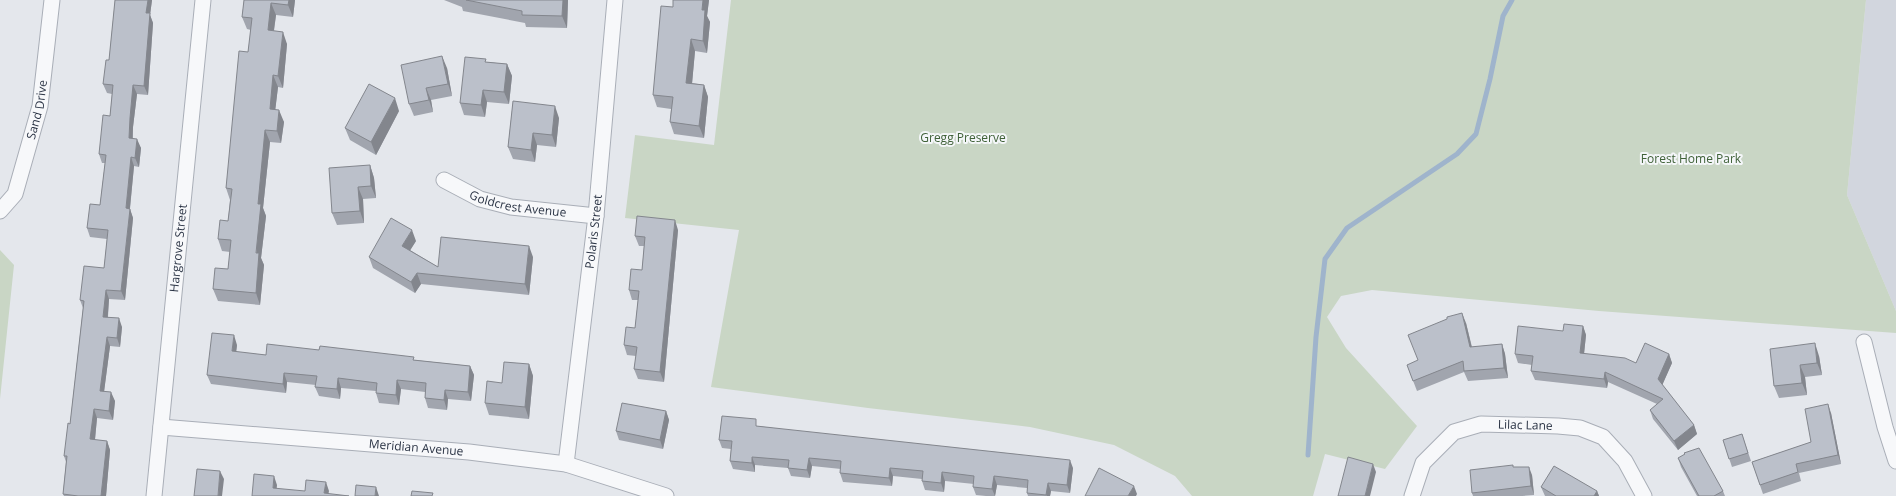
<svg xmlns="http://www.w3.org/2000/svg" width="1896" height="496" font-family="'Open Sans',sans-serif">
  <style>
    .built { fill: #d2d6de }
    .green { fill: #c9d6c5 }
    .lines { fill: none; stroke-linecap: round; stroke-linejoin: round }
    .stream { stroke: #9fb4cc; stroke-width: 5 }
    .street-casing { stroke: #a9aeb7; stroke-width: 17 }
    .street { stroke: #f7f8fa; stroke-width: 15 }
    .wall { fill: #a1a5ae }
    .shaded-wall { fill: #83868d }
    .building { fill: #bbc0ca; stroke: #83868d }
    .labels { text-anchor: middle; stroke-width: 4; stroke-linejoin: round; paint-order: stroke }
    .street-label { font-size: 12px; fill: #2b3445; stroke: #f4f6f9 }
    .park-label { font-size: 12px; fill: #3f6138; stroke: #f4f6f9 }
  </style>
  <rect width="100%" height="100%" fill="#e4e7ec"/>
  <!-- built -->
  <path class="built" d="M1866,0H1896V311L1847,195Z"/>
  <!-- green -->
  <path class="green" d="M731,0H1866L1847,195L1896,311V333L1599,311L1372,290L1341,296L1327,317L1346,348L1417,426L1385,469L1325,454L1313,496H1192L1175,476L1114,445L1030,427L868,408L711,387L739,230L625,218L635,135L714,145Z
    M0,250L14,265L0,399Z"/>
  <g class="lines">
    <!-- stream -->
    <path class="stream" d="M1308,455L1316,337L1325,259L1347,228L1457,154L1476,134L1490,79L1503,16L1512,0"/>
    <defs>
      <g id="street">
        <path id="s1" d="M444,180L480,199L511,207L596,216"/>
        <path id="s2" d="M0,211L15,194L40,106L52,0"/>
        <path d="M1864,342L1885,427L1896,461"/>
        <path id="s3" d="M161,427L469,452L566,464L666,496"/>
        <path id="s4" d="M566,464L596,216L615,0"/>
        <path id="s5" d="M154,496L203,0"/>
        <path id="s6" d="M1412,496L1423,463L1454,432L1481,424L1558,426L1580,428L1603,437L1625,461L1644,496"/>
      </g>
    </defs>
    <!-- street casing -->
    <use href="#street" class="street-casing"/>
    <!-- street -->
    <use href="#street" class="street"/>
  </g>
  <!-- wall -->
  <path class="wall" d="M115,0H152L150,15L153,23L148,95L137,94L133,127V138L141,148L139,167L134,166L130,209L133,218L125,300L109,299L108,317L122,327L120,347L110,346L104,391L115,401L113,420L97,418L95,440L107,441L110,450L106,496H64L63,494L66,462L64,456L70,424L83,308L80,300L104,268L107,239L90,237L87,228L100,205L105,163H102L99,154L110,116L112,94L107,93L103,84L109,60Z
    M244,0H295L293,17L276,15L274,31L287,44L283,88L278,87L275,110L284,122L281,143L270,142L263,208L266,216L261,258L264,265L260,305L218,301L213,289L228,269L230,252L222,251L218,239L228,221L230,200L226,188L248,52L251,30L247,29L242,17Z
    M444,0H568L567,28L526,27L525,23L463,11L462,7Z
    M673,0H709L707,16L710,22L707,53L695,51L692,83L704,85L708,97L704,138L674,134L670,122L671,109L657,107L653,95L673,7Z
    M487,62L507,64L512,76L509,104L487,102L485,117L464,115L460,103Z
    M447,68L452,96L431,100L433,112L414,116L409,104Z
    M513,101L559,118L556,147L537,145L535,162L513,159L508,147Z
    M399,111L376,155L350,140L345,128Z
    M370,165L374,178L376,198L363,199L364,223L337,225L332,213Z
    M678,230L664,382L638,379L634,369L636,356L627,355L624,345L635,328L638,300H632L629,290L642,270L644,246H639L635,236Z
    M416,241L410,250L438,267L533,257L529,295L421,284L415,293L373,268L369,257Z
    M1466,323L1472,347L1502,344L1505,354L1508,378L1468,381L1464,372L1417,391L1407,365L1418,361Z
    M1583,326L1586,335L1584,354L1636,363L1669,354L1672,363L1662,385L1694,425L1697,434L1678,450L1653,419L1650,410L1657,404L1608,382L1607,388L1535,380L1531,371L1532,365L1518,363L1515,354L1563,331Z
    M237,345L236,352L266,355L415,360L470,366L474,375L471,401L448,399L447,410L428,408L425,398V392L401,389L399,405L379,403L376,393V391L341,388L340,399L319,396L315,387L316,385L287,382L286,393L211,384L207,375Z
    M1770,349L1819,356L1822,375L1805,377L1807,395L1779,398L1774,386Z
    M529,364L533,376L529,419L489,415L485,403L502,383Z
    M666,411L669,420L663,449L619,440L616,431Z
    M1831,413L1841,464L1799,473L1801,481L1763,494L1752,462L1811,442Z
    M759,426L1073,468L1070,493L1051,491L1050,496H1028L1027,493V488L997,485L995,496H986L976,495L973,487L974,484L945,481L944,492L925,490L922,481V479L893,476L892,486L843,482L840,473L841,469L812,466L810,478L791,476L788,468L755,465V472L733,469L730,461L731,449L722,448L719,440Z
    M1742,434L1751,461L1732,467L1723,440Z
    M1684,453L1723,491L1725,496H1697L1681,467L1678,458L1685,455Z
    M1514,467L1532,475L1534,495L1522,496H1473L1472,493Z
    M1541,487L1597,491L1599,496H1545Z"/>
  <!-- shaded-wall -->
  <path class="shaded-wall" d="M148,0H152L150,15L153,23L148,95L144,86L146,13Z
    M289,0H295L293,17L288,5Z
    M563,0H568L567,28L562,16Z
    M703,0H709L707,16L710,22L707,53L703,41L702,10Z
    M271,3L276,15L272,43L268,30Z
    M283,32L287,44L283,88L278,76Z
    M691,39L695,51L691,95L686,83Z
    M442,56L447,68L452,96L448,84Z
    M507,64L512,76L509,104L504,92Z
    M273,75L278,87L274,121L270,109Z
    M133,85L137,94L133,127L132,147L129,138L130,118Z
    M704,85L708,97L704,138L699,126Z
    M426,88L431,100L433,112L429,100Z
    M483,90L487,102L485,117L481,105Z
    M395,98L399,111L376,155L371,142Z
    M555,106L559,118L556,147L552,135Z
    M279,110L284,122L281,143L277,131Z
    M265,130L270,142L263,208L266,216L261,258L264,265L260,305L256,293L258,204Z
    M533,133L537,145L535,162L531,150Z
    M137,139L141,148L139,167L135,158Z
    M131,157L134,166L129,217L126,208Z
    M370,165L374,178L376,198L371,186Z
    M358,187L363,199L364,223L360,211Z
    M130,209L133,218L125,300L121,291Z
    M675,220L678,230L664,382L660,372Z
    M412,230L416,241L406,257L402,246Z
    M529,246L533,257L529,295L525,284Z
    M417,273L421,284L415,293L411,282Z
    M106,290L109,299L107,326L103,317Z
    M1462,313L1466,323L1474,357L1470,347Z
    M119,318L122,327L120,347L117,338Z
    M1583,326L1586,335L1583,363L1580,353Z
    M234,335L237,345L235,361L232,351Z
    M107,337L110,346L103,400L100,391Z
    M1815,343L1819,356L1822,375L1817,363Z
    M1502,344L1505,354L1508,378L1504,368Z
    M1669,354L1672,363L1661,388L1658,379Z
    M529,364L533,376L529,419L525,407Z
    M1800,365L1805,377L1807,395L1802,383Z
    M470,366L474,375L471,401L468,392Z
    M1605,372L1608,382L1607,388L1604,379Z
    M284,373L287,382L286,393L283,384Z
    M338,378L341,388L340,399L337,389Z
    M397,380L401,389L399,405L396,395Z
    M445,390L448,399L447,410L444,400Z
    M111,392L115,401L113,420L109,411Z
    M1828,404L1831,413L1841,464L1838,455Z
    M94,409L97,418L94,449L90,439Z
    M666,411L669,420L663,449L660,440Z
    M1694,425L1697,434L1678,450L1674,441Z
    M107,441L110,450L106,496H101Z
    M752,457L755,465V472L752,463Z
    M809,458L812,466L810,478L807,470Z
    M1070,460L1073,468L1070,493L1067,485Z
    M1373,464L1376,472L1370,496H1365Z
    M1529,467L1532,475L1534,495L1531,486Z
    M890,468L893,476L892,486L889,478Z
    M220,471L224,479L222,496H218Z
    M942,472L945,481L944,492L941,483Z
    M274,476L277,485L276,496L273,488Z
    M994,476L997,485L995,496L992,489Z
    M326,482L329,491L328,496L324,493Z
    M1048,483L1051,491L1050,496H1047L1046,495Z
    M1134,486L1137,494L1136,496H1128Z
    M376,487L379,496H375Z
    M1597,491L1599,496H1594Z"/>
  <!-- building -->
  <path class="building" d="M115,0H148L146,13H150L144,86L133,85L130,118L129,138L137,139L135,158L131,157L126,208L130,209L121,291L106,290L103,317L119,318L117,338L107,337L100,391L111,392L109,411L94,409L90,439L107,441L101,496H78L63,494L67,456H64L68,423L70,424L84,301L80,300L84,266L104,268L108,230L87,228L90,204L100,205L106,155L99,154L103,115L110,116L113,85L103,84L106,60H109Z
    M244,0H289L288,5L271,3L268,30L283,32L278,76L273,75L270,109L279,110L277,131L265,130L258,204H261L256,253H259L256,293L213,289L215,268L228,269L231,240L218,239L220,220L228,221L232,189L226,188L239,51L248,52L252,18L242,17Z
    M466,0H563L562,16L522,15V11Z
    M673,0H703L702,10H705L703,41L691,39L686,83L704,85L699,126L670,122L673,97L653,95L661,6L673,7Z
    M442,56L448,84L426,88L429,100L409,104L401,65Z
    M465,57L486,59L485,62L507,64L504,92L483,90L481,105L460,103Z
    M369,84L395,98L371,142L345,128Z
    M513,101L555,106L552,135L533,133L531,150L508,147Z
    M370,165L371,186L358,187L360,211L332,213L329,168Z
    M637,216L675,220L660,372L634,369L637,347L624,345L626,327L635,328L639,291L629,290L631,269L642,270L645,237L635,236Z
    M391,218L412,230L402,246L438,267L441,237L529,246L525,284L417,273L411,282L369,257Z
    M1462,313L1470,347L1502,344L1504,368L1464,371L1463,361L1413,381L1407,365L1418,360L1408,335L1447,319V317Z
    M1564,324L1583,326L1580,353L1625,358L1636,363L1645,343L1669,354L1658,379L1694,425L1674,441L1650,410L1663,399L1605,372L1604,379L1531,371L1533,356L1515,354L1518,326L1563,331Z
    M212,333L234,335L232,351L266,355L267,344L319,350L320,346L414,357L413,360L470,366L468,392L445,390L444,400L425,398L426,383L397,380L396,395L376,393L377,383L338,378L337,389L315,387L317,376L284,373L283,384L207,375Z
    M1815,343L1817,363L1800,365L1802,383L1774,386L1770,349Z
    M504,362L529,364L525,407L485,403L487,381L502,383Z
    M622,403L666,411L660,440L616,431Z
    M1828,404L1838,455L1796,464L1798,472L1760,485L1752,462L1811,442L1805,409Z
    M722,416L756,419V426L1070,460L1067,485L1048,483L1046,495L1027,493L1028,480L994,476L992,489L973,487L974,476L942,472L941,483L922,481L923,471L890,468L889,478L840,473L841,461L809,458L807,470L788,468L789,460L752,457V463L730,461L732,441L719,440Z
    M1742,434L1748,453L1729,459L1723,440Z
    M1699,448L1723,491L1714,496H1699L1678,458L1685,454L1684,453Z
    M1348,457L1373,464L1365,496H1338Z
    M1513,465V467H1529L1531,486L1472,493L1470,470Z
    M1554,466L1597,491L1594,496H1556L1541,487Z
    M1099,468L1134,486L1128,496H1085Z
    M197,469L220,471L218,496H194Z
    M254,474L274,476L273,488L305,491L306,480L326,482L324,493L349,496H252Z
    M356,485L376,487L375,496H355Z
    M412,491L433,493L432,496H411Z"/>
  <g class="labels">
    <!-- street labels -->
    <g class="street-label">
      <text dy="4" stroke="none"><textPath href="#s2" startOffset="110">Sand Drive</textPath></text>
      <text dy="4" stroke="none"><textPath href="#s1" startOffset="79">Goldcrest Avenue</textPath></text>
      <text dy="4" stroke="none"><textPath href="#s4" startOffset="234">Polaris Street</textPath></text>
      <text dy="4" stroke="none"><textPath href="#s5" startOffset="249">Hargrove Street</textPath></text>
      <text dy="4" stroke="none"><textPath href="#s6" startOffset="151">Lilac Lane</textPath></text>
      <text dy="4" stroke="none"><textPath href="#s3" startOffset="256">Meridian Avenue</textPath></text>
    </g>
    <!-- park labels -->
    <g class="park-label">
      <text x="963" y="142">Gregg Preserve</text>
      <text x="1691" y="163">Forest Home Park</text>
    </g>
  </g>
</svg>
